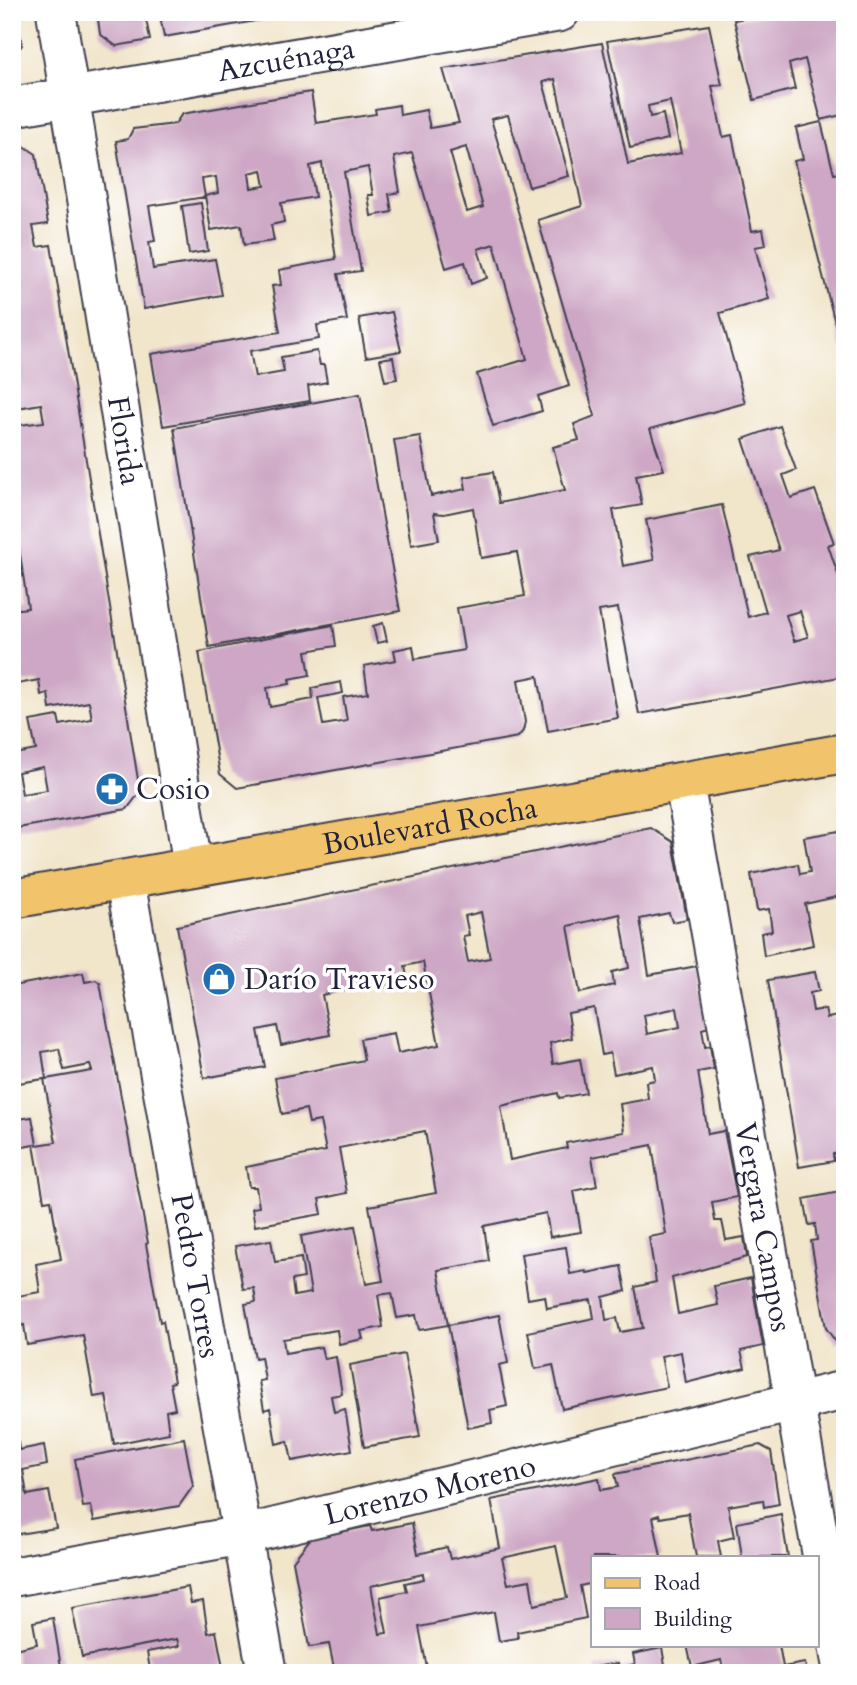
<svg xmlns="http://www.w3.org/2000/svg" width="857" height="1685" font-family="Cardo,serif">
  <style>
    .building { fill: #cda7c5; fill-rule: evenodd }
    .lines { fill: none; stroke-linecap: round; stroke-linejoin: round }
    .minor-casing { stroke: #413f50; stroke-width: 42 }
    .major-casing { stroke: #413f50; stroke-width: 42 }
    .minor { stroke: #fff; stroke-width: 38 }
    .major { stroke: #f1c36a; stroke-width: 38 }
    .labels { text-anchor: middle; stroke-width: 7; stroke-linejoin: round; paint-order: stroke }
    .street-label { font-size: 30px; fill: #22223b; stroke: #fff }
    .poi-label { font-size: 30px; fill: #22223b; stroke: #fff; text-anchor: start }
  </style>
  <rect width="100%" height="100%" fill="#fff"/>
  <filter id="ink" filterUnits="userSpaceOnUse"><feTurbulence type="fractalNoise" baseFrequency=".0143" numOctaves="2"/><feDisplacementMap in="SourceGraphic" scale="14" xChannelSelector="R" yChannelSelector="G"/><feConvolveMatrix kernelMatrix="1 2 1 2 8 2 1 2 1" color-interpolation-filters="sRGB"/></filter>
  <filter id="wash" filterUnits="userSpaceOnUse"><feTurbulence type="fractalNoise" baseFrequency=".00686" numOctaves="4" result="noise"/><feDisplacementMap in="SourceGraphic" scale="28" xChannelSelector="R" yChannelSelector="G"/><feGaussianBlur stdDeviation="1.57" result="paint"/><feColorMatrix in="noise" values="0 0 0 0 0 0 0 0 0 0 0 0 0 0 0 0 0 1.4 0 .05"/><feComposite in="paint" operator="in"/></filter>
  <g filter="url(#wash)">
    <rect width="100%" height="100%" fill="#f1e5ca"/>
    <g id="blocks">
      <!-- building -->
      <path class="building" d="M12,12H16L22,45L12,59Z
        M97,12H295V14L164,37L160,16L146,19L150,40L116,46L100,34Z
        M781,12H845V114L821,120L805,59L789,64L795,89L754,100L734,20Z
        M709,25L722,85L712,86L723,137L732,135L752,231L763,229L766,245L755,247L769,299L720,313L745,403L650,429L664,470L636,475L642,505L613,510L623,566L654,560L646,520L722,505L748,617L766,612L750,557L779,550L743,439L780,426L796,470L783,475L791,498L815,490L834,543L828,545L842,586H845V676L639,714L618,608L599,611L618,718L548,731L538,676L518,680L525,722L523,731L518,737L237,788L220,774L199,652L333,625L336,646L306,651L310,675L289,679L290,684L267,688L270,707L313,699L312,688L341,682L343,693L318,698L323,725L347,721L343,697L368,693L364,666L396,660L394,650L413,646L415,659L464,650L457,608L525,596L517,552L481,558L473,508L444,514L434,513L439,540L411,545L394,440L420,436L431,496L466,489L464,477L493,472L499,503L565,490L553,447L579,440L574,424L595,416L538,220L582,206L555,79L543,82L569,176L529,187L508,115L491,119L569,386L538,396L542,411L493,426L477,374L527,359L494,244L478,249L487,278L471,284L465,262L446,268L412,153L394,157L400,192L389,194L392,212L371,216L368,195H373L368,167L344,172L361,271L338,274L347,320L317,325L319,339L250,351L255,377L284,372L281,357L317,351L320,365H324L327,382L308,386L310,401L163,426L151,354L280,332L272,286L281,285L279,270L336,259L322,163L310,166L315,197L281,203L284,222L271,225L274,241L244,245L241,225L211,230L205,196L218,193L216,177L202,179L205,197L149,206L155,241L149,242L153,269L215,259L222,295L144,309L116,141L128,139L133,129L175,124L182,114L311,92L316,123L376,114L375,109L399,105L400,115L426,110L430,128L459,123L443,69L602,43L628,164L681,153L670,101L648,106L650,117L663,114L668,139L630,148L607,41ZM466,147L483,207L467,212L450,152ZM262,170L265,186L251,188L249,173ZM800,611L808,637L794,641L786,615Z
        M821,122L834,174L845,172V346L841,347L794,161L803,159L796,128Z
        M21,144L36,154L48,224L33,226L37,247L51,245L140,792L127,809L12,829V746H14L15,754L36,750L30,721L58,716L60,725L92,719L89,702L50,709L48,693L41,695L39,680L12,685V644H13L12,610L28,608L19,548L15,549L12,535V426L44,422L41,404L12,409V146ZM43,767L47,790L22,794L18,772Z
        M201,203L208,251L189,254L182,206Z
        M392,312L401,351L366,357L359,318Z
        M393,357L397,379L385,381L380,359Z
        M360,394L400,611L209,647L174,428Z
        M383,623L387,641L377,643L373,626Z
        M651,828L673,842L687,919L672,922L669,913L640,919L649,975L697,966L708,1027L702,1029L705,1047L710,1046L714,1069L698,1072L708,1134L724,1131L737,1197L712,1202L715,1221H722L726,1240L744,1237L747,1257L672,1278L678,1314L718,1305L714,1286L751,1278L763,1346L741,1351L745,1368L686,1383L681,1352L661,1356L667,1387L562,1409L553,1365L535,1369L528,1332L594,1318L591,1300L547,1308L545,1296L528,1299L521,1254L566,1247L570,1274L586,1271L587,1273L621,1266L626,1291L603,1297L606,1320L617,1318L620,1332L643,1328L635,1287L656,1282L649,1237L666,1234L652,1145L592,1157L597,1186L574,1191L581,1232L550,1237L546,1213L484,1226L489,1261L438,1270L448,1325L419,1330L416,1315L397,1318L392,1293L378,1295L383,1327L361,1331L363,1339L339,1344L337,1330L283,1339L285,1353L321,1347L324,1359L336,1357L342,1394L331,1396L334,1412L345,1409L352,1450L292,1461L288,1441L276,1444L270,1408L264,1410L259,1381L265,1380L261,1357L255,1358L245,1304L256,1302L254,1288L243,1289L235,1246L271,1240L275,1262L301,1258L304,1278L292,1280L294,1296L311,1293L301,1236L355,1226L366,1284L383,1281L369,1206L436,1193L425,1131L339,1148L347,1193L319,1199L322,1214L255,1226L252,1208L259,1207L256,1187H249L246,1167L326,1151L320,1121L309,1123L306,1109L282,1114L275,1078L364,1060L360,1039L394,1033L398,1053L439,1045L423,962L405,966L408,983L386,988L384,981L322,995L330,1035L281,1045L277,1026L258,1030L265,1067L204,1078L177,926ZM481,912L490,958L468,962L463,936L469,935L465,916ZM620,914L629,968L612,972L614,985L580,993L568,926ZM594,1008L602,1055L610,1053L614,1074L653,1066L655,1080L646,1082L648,1099L620,1104L624,1132L566,1143L567,1148L510,1160L501,1106L558,1093L559,1098L586,1093L580,1059L553,1064L550,1043L572,1038L568,1013ZM677,1008L680,1027L647,1034L644,1015Z
        M845,830V895L805,904L813,945L764,956L761,933L772,931L769,909L757,911L751,874L798,864L800,874L810,872L804,837Z
        M815,972L819,991L810,993L813,1011L825,1009L827,1018L845,1015V1152L833,1154L834,1161L799,1167L768,980Z
        M83,973L85,982L96,980L100,983L148,1243L146,1244L160,1322L163,1321L174,1382L170,1383L175,1409L166,1411L169,1433L114,1444L106,1395L94,1397L83,1335L27,1345L24,1325L12,1327V1297L40,1292L36,1264L61,1259L51,1200L44,1201L34,1145L12,1149V1120L32,1117L37,1145L56,1142L44,1079L12,1084V986ZM59,1049L64,1070L90,1065L92,1071L46,1079L42,1052Z
        M845,1191V1340L836,1342L826,1328L811,1241L817,1240L815,1224L809,1225L804,1199Z
        M499,1315L508,1363L499,1365L507,1406L490,1410L492,1423L468,1428L448,1325Z
        M404,1354L420,1437L364,1447L350,1365Z
        M184,1438L193,1486L179,1506L94,1521L91,1506L83,1507L75,1459Z
        M18,1442L19,1450L44,1445L47,1465L23,1470L27,1495L49,1491L56,1528L12,1535V1443Z
        M760,1445L771,1451L779,1504L764,1507L763,1500L728,1506L734,1537L718,1541L721,1557H696L688,1513L660,1518L659,1515L653,1517L661,1557H593V1583L580,1586L586,1618L517,1632L518,1638L499,1641L494,1612L419,1627L428,1673H335L329,1644L309,1647L293,1561L311,1538L370,1526L372,1531L412,1523L418,1554L447,1547L450,1559L500,1548L491,1500L599,1478L601,1490L618,1487L615,1474ZM556,1546L567,1598L534,1605L530,1580L508,1584L502,1558ZM423,1574L424,1579L405,1583L407,1591L380,1597L387,1633L380,1634L371,1586Z
        M781,1514L788,1557H742L737,1523Z
        M188,1587L191,1603L203,1601L208,1633L216,1631L224,1673H136L150,1669L147,1652L179,1646L177,1639L82,1657L72,1608Z
        M53,1618L62,1673H19L15,1649L37,1644L33,1622Z
        M687,1645H779L783,1667L805,1663L807,1673H724L721,1660L692,1667Z
        M662,1648L666,1670L652,1673H596L595,1667L618,1663L619,1668L635,1664L633,1654Z"/>
    </g>
  </g>
  <g filter="url(#ink)">
    <use href="#blocks" fill-opacity="0" stroke="#413f50" stroke-width="2"/>
    <g class="lines">
      <defs>
        <g id="minor">
          <path id="s1" d="M56,12L193,867"/>
          <path id="s2" d="M12,107L560,12"/>
          <path id="s3" d="M684,782L843,1673"/>
          <path id="s4" d="M125,880L267,1673"/>
          <path id="s5" d="M12,1577L243,1535L845,1390"/>
        </g>
        <g id="major">
          <path id="s6" d="M12,899L845,753"/>
        </g>
      </defs>
      <!-- minor casing -->
      <use href="#minor" class="minor-casing"/>
      <!-- major casing -->
      <use href="#major" class="major-casing"/>
      <!-- minor -->
      <use href="#minor" class="minor"/>
      <!-- major -->
      <use href="#major" class="major"/>
    </g>
  </g>
  <!-- icons -->
  <defs>
    <symbol id="pharmacy-disc" viewBox="-11 -11 22 22"><circle r="9.5" fill="#1f6fb2" stroke="#fff"/><path d="M-2-6h4v4h4v4h-4v4h-4v-4h-4v-4h4Z" fill="#fff"/></symbol>
    <symbol id="shop-disc" viewBox="-11 -11 22 22"><circle r="9.5" fill="#1f6fb2" stroke="#fff"/><path d="M-5-2.5h2.3a2.7 3.5 0 0 1 5.4 0H5L5.5 6h-11ZM-1.5-2.5h3a1.5 2.3 0 0 0-3 0Z" fill="#fff"/></symbol>
  </defs>
  <g fill-rule="evenodd">
    <use href="#pharmacy-disc" x="93" y="770" width="38" height="38"/>
    <use href="#shop-disc" x="200" y="960" width="38" height="38"/>
  </g>
  <g class="labels">
    <!-- street labels -->
    <g class="street-label">
      <text dy="10" stroke="none"><textPath href="#s2" startOffset="278">Azcuénaga</textPath></text>
      <text dy="10" stroke="none"><textPath href="#s1" startOffset="434">Florida</textPath></text>
      <text dy="10" stroke="none"><textPath href="#s6" startOffset="424">Boulevard Rocha</textPath></text>
      <text dy="10" stroke="none"><textPath href="#s3" startOffset="452">Vergara Campos</textPath></text>
      <text dy="10" stroke="none"><textPath href="#s4" startOffset="402">Pedro Torres</textPath></text>
      <text dy="10" stroke="none"><textPath href="#s5" startOffset="427">Lorenzo Moreno</textPath></text>
    </g>
    <!-- poi labels -->
    <g class="poi-label">
      <text x="136" y="799">Cosio</text>
      <text x="244" y="989">Darío Travieso</text>
    </g>
  </g>
  <!-- margin -->
  <rect width="857" height="1685" fill="none" stroke="#fff" stroke-width="42"/>
  <!-- legend -->
  <rect x="591" y="1556" width="228" height="91" fill="#ffffff" stroke="#a7a7b1" stroke-width="2"/>
  <rect x="605" y="1578" width="35" height="10" fill="#f1c36a" stroke="#a7a7b1" stroke-width="2"/>
  <text x="654" y="1590" font-size="21" fill="#22223b">Road</text>
  <rect x="605" y="1608" width="35" height="21" fill="#cda7c5" stroke="#a7a7b1" stroke-width="2"/>
  <text x="654" y="1626" font-size="21" fill="#22223b">Building</text>
</svg>
